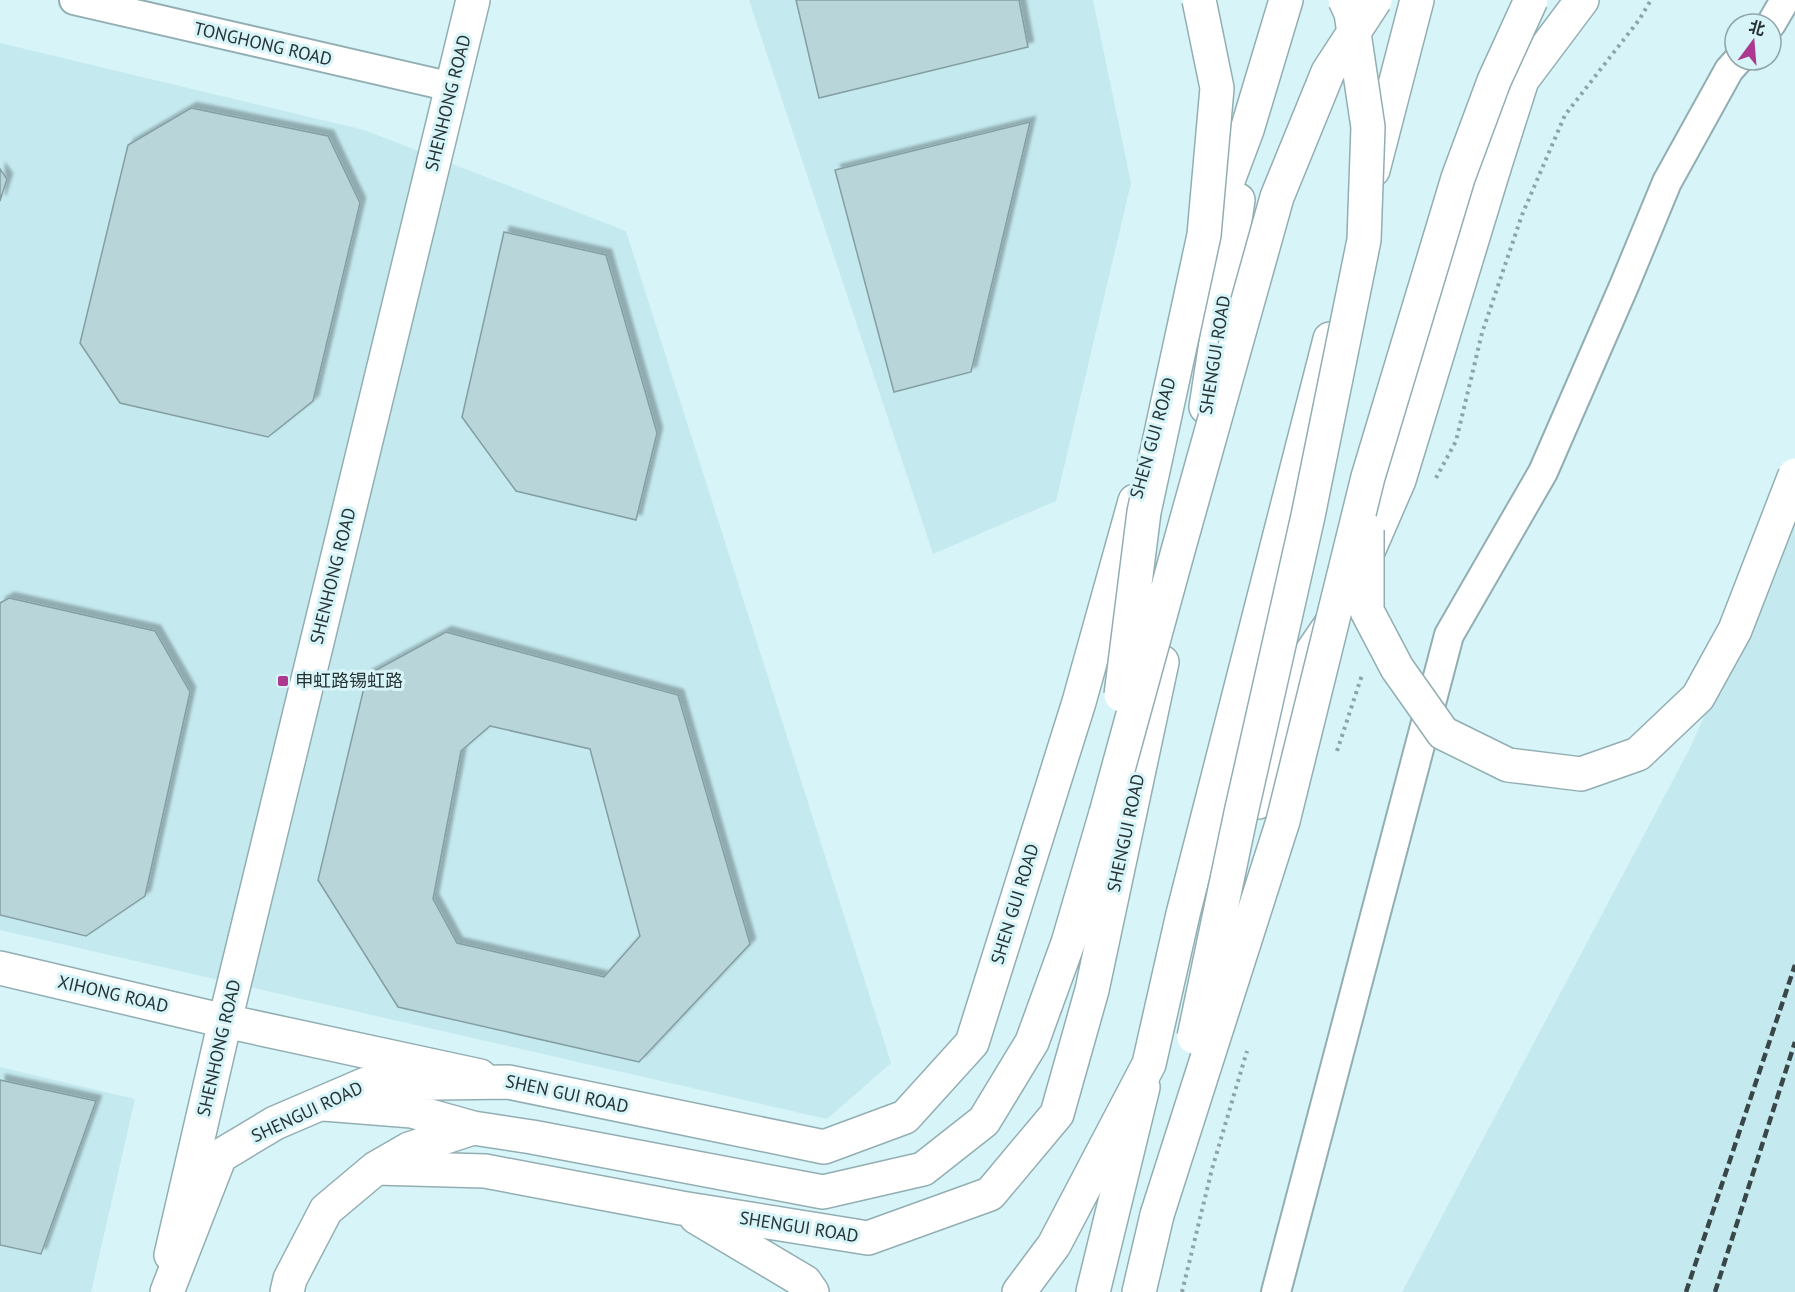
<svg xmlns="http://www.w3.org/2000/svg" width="1795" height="1292" font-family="'PT Sans','Noto Sans SC',sans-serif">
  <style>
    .built { fill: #c4eaf0 }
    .building { fill: #b8d5d9; stroke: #849fa3; stroke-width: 1.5; fill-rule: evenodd; filter: url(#shadow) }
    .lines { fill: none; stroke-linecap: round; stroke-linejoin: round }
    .minor-casing { stroke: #92aeb2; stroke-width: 32 }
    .tertiary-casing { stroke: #92aeb2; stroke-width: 36 }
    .secondary-casing { stroke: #92aeb2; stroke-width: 36 }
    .trunk-casing { stroke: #92aeb2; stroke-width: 36 }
    .path { stroke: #8ea4a7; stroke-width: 4; stroke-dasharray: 3 4.5; stroke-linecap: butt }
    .minor { stroke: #fff; stroke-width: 28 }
    .tertiary { stroke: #fff; stroke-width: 33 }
    .secondary { stroke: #fff; stroke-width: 33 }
    .trunk { stroke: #fff; stroke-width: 33 }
    .rail { stroke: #394748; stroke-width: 4.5; stroke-dasharray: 9 4.5; stroke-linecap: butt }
    .trunk-bridge-casing { stroke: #92aeb2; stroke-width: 36; stroke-linecap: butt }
    .trunk-bridge { stroke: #fff; stroke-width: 33 }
    .poi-dot { fill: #ad3890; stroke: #d7f4f8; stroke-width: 2 }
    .labels { text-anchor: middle; stroke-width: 6; stroke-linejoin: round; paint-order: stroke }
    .street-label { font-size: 18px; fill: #263233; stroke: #d7f4f8 }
    .poi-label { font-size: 18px; fill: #263233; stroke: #d7f4f8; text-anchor: start }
  </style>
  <defs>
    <filter id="shadow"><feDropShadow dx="5.5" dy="-5.5" stdDeviation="1.5" flood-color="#0004"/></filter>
  </defs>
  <rect width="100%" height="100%" fill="#d7f4f8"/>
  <!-- built -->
  <path class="built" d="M749,0H1093L1131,183L1056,501L933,554Z
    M0,43L364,130L626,231L891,1063L827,1119L0,930Z
    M1795,514V1292H1402L1690,748Z
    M0,1067L135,1099L91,1292H0Z"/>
  <!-- building -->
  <path class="building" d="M796,0H1019L1028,47L819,98Z
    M191,108L328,136L360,203L313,401L268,437L120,403L80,343L128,145Z
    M1030,122L971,372L894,392L835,170Z
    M0,169L7,179L0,201Z
    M504,232L606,255L657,433L636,520L516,491L462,417Z
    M9,598L155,631L190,692L145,896L86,936L0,915V603Z
    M446,632L678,695L750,944L639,1062L398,1007L318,880L367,675ZM490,726L590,749L640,936L604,977L457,943L433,899L461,751Z
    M0,1080L96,1101L41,1254L0,1245Z"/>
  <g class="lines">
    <defs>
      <path id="minor" d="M74,0L452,87
        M1771,24L1785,0
        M1276,1292L1449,635L1543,472L1624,286L1667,182L1729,70L1738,60"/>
      <path id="tertiary" d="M0,968L225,1021L480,1076
        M171,1255L225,1021L473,0
        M1093,1292L1143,1087"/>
      <path id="secondary" d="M1373,170L1417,0
        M1211,232L1220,202L1247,130L1286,0
        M1206,407L1238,200
        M1363,563L1399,480L1494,168
        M1258,802L1292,681L1331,624
        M324,1104L412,1111L473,1128
        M376,1168L485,1171L681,1208L868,1238L990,1194L1057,1114L1092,990L1162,662
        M696,1217L805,1282L812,1292
        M167,1292L220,1156L275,1123L366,1084L508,1082L824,1147L905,1117L972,1043L1079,702L1135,501
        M287,1292L290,1279L326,1210L376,1168L409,1149L473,1128L532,1137L823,1192L923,1169L984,1121L1032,1042L1068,943L1106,813
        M1019,1292L1054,1245L1149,1064L1183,914L1330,339"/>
      <path id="trunk" d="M1494,168L1522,80L1582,0
        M1139,1292L1157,1215"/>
    </defs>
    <!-- minor casing -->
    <use href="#minor" class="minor-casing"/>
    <!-- tertiary casing -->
    <use href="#tertiary" class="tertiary-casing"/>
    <!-- secondary casing -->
    <use href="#secondary" class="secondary-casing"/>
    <!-- trunk casing -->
    <use href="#trunk" class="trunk-casing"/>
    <!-- path -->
    <path class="path" d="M1436,478L1456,441L1482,333L1522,215L1565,115L1639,20L1651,0
      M1337,751L1362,675
      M1182,1292L1212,1169L1247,1051"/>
    <!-- minor -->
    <use href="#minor" class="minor"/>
    <!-- tertiary -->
    <use href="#tertiary" class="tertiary"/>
    <!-- secondary -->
    <use href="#secondary" class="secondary"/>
    <!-- trunk -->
    <use href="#trunk" class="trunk"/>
    <!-- rail -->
    <path class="rail" d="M1686,1292L1795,965
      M1715,1292L1795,1042"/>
    <defs>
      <path id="trunk-bridge" d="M1367,530V611L1397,668L1443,733L1508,765L1581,774L1638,754L1698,697L1735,630L1795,475
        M1121,695L1144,512L1204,235L1217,88L1199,0
        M1106,813L1179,547L1277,197L1328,72L1375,0
        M1194,1037L1241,813L1308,516L1364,240L1368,127L1351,13L1345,0
        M1157,1215L1283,821L1368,477L1458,178L1494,81L1531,0"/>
    </defs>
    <!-- trunk-bridge casing -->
    <use href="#trunk-bridge" class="trunk-bridge-casing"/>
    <!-- trunk-bridge -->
    <use href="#trunk-bridge" class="trunk-bridge"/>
  </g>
  <!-- markers -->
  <rect class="poi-dot" x="277" y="675" width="12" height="12" rx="3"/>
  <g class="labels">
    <!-- street labels -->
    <g class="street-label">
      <text transform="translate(263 44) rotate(13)" y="6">TONGHONG ROAD</text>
      <text transform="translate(448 103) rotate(-76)" y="6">SHENHONG ROAD</text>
      <text transform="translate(1215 355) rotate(-81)" y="6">SHENGUI ROAD</text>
      <text transform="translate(1153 438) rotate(-74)" y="6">SHEN GUI ROAD</text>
      <text transform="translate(333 576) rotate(-76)" y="6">SHENHONG ROAD</text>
      <text transform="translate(1126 833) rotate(-78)" y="6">SHENGUI ROAD</text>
      <text transform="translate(1015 904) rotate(-73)" y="6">SHEN GUI ROAD</text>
      <text transform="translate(113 994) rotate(13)" y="6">XIHONG ROAD</text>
      <text transform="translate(219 1048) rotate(-77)" y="6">SHENHONG ROAD</text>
      <text transform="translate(567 1094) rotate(12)" y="6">SHEN GUI ROAD</text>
      <text transform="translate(307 1112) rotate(-25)" y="6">SHENGUI ROAD</text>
      <text transform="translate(799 1227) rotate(9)" y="6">SHENGUI ROAD</text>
    </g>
    <!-- poi labels -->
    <g class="poi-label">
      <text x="295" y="687">申虹路锡虹路</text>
    </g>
  </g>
  <!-- north arrow -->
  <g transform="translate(1753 42) rotate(16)"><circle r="28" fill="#d7f4f8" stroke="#90a6a9" stroke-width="1.5"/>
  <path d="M0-4.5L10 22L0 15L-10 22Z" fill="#ad3890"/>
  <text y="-9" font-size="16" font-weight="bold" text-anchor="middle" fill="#263233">北</text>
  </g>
</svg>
